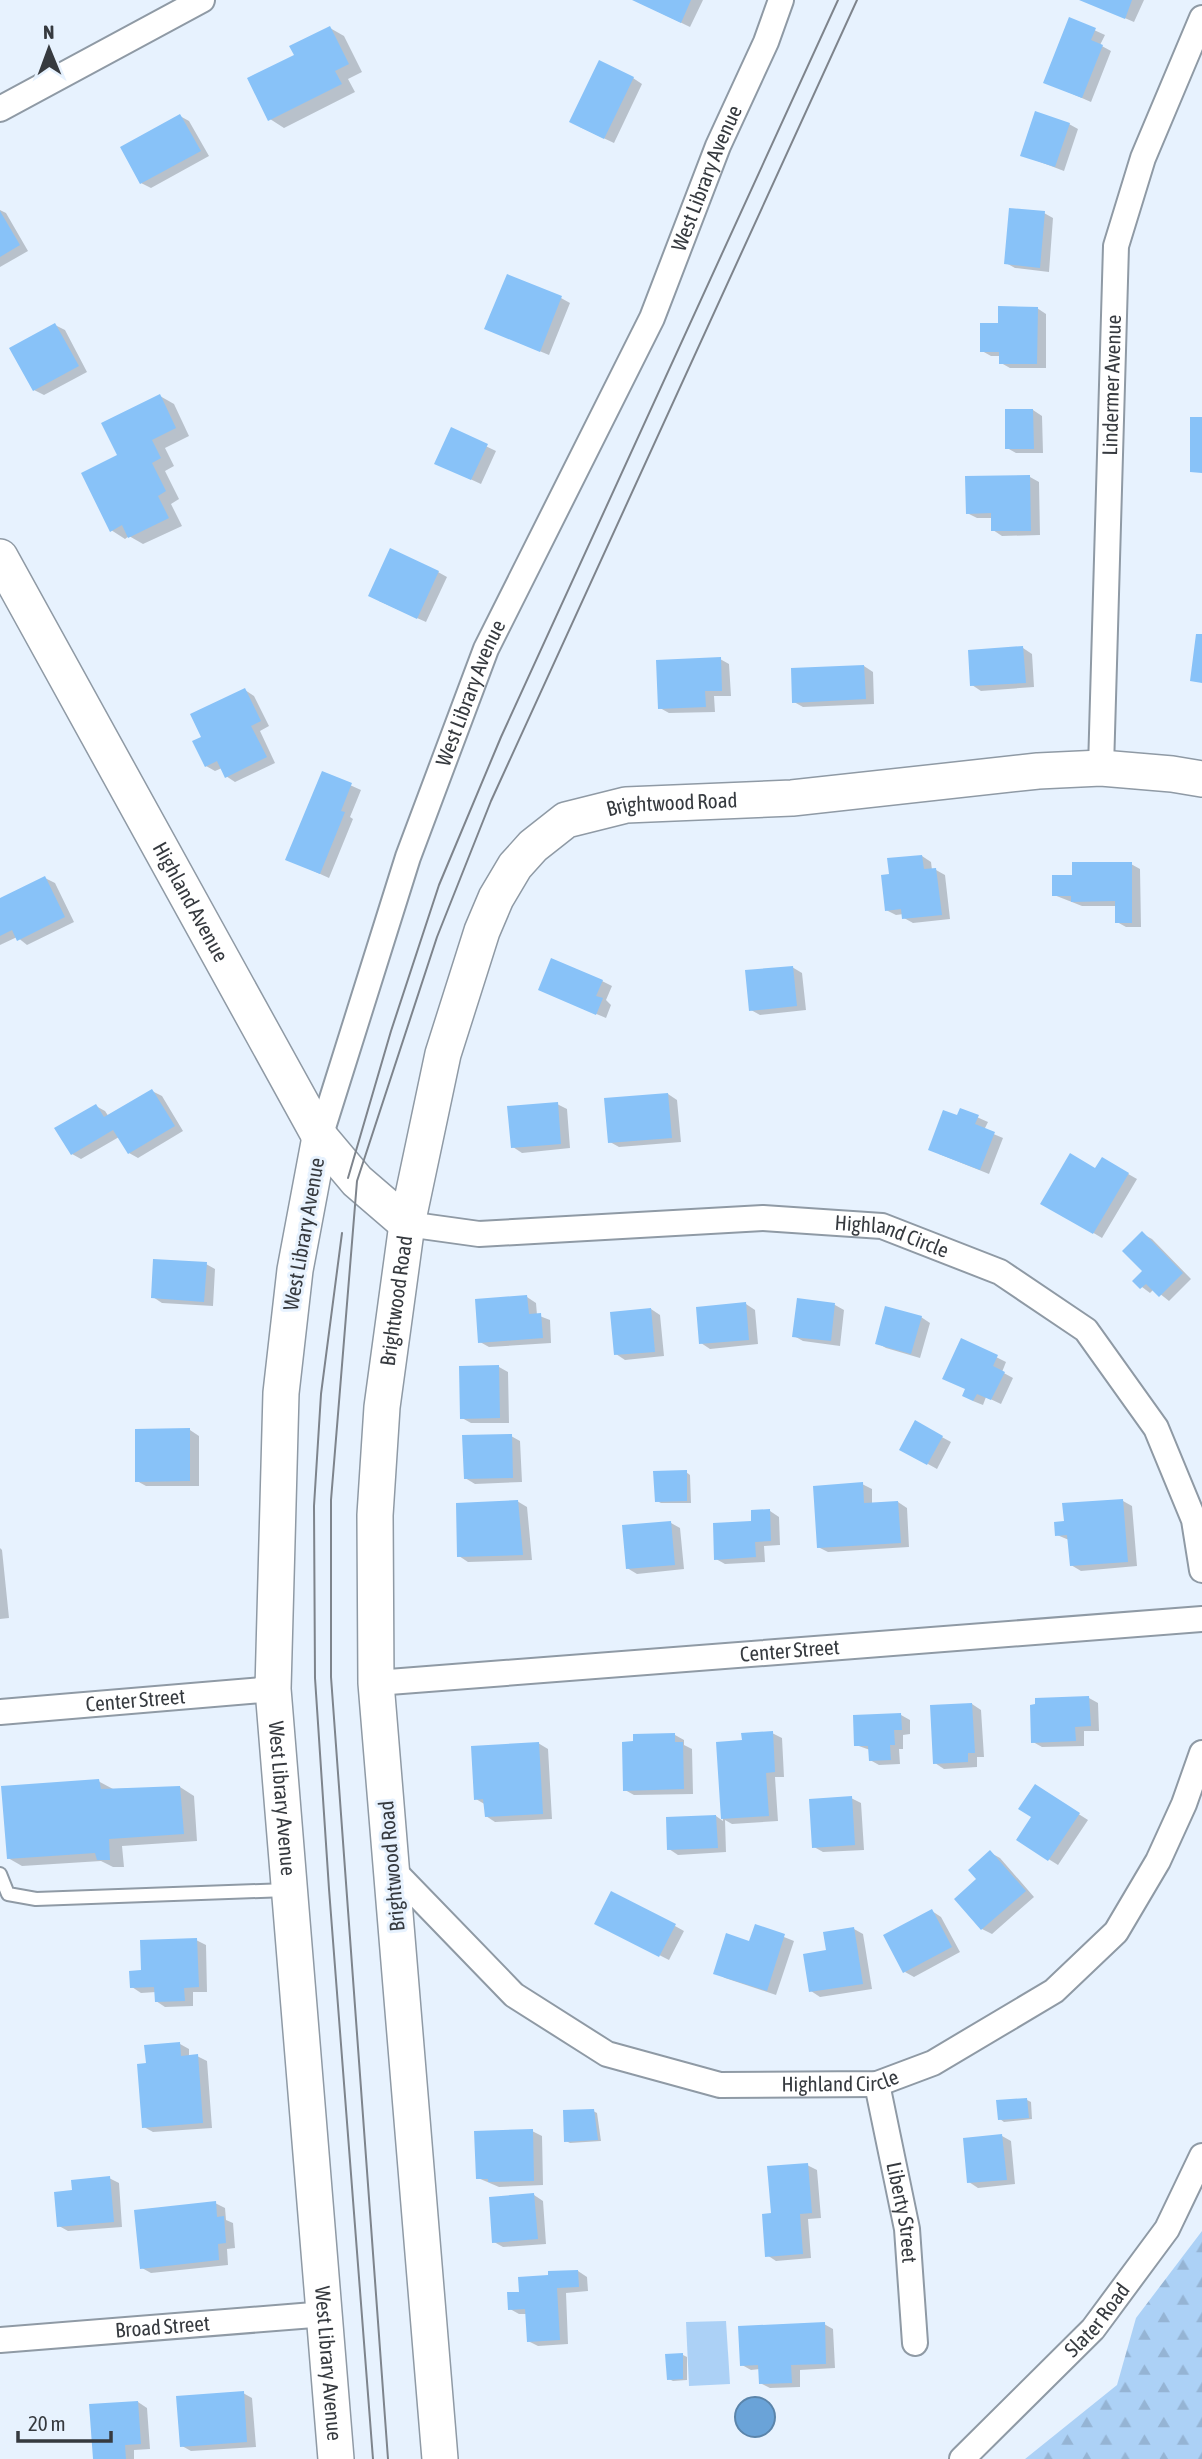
<svg xmlns="http://www.w3.org/2000/svg" width="1202" height="2459" font-family="'Asap Condensed',sans-serif">
  <style>
    .forest { fill: url(#forest-firs) }
    .green { fill: #acd1f6 }
    .water { fill: #6aa3d8; stroke: #5a84aa; stroke-width: 2 }
    .shadow { fill: #0003 }
    .building { fill: #88c2f8 }
    .lines { fill: none; stroke-linecap: round; stroke-linejoin: round }
    .lane-casing { stroke: #8f9aa5; stroke-width: 16 }
    .street-casing { stroke: #8f9aa5; stroke-width: 28 }
    .secondary-casing { stroke: #8f9aa5; stroke-width: 38 }
    .lane { stroke: #fff; stroke-width: 12 }
    .street { stroke: #fff; stroke-width: 24 }
    .secondary { stroke: #fff; stroke-width: 35 }
    .tram { stroke: #7e848c; stroke-width: 2 }
    .labels { text-anchor: middle; stroke-width: 6; stroke-linejoin: round; paint-order: stroke }
    .street-label { font-size: 21px; fill: #363a3f; stroke: #e7f2fe }
  </style>
  <defs>
    <pattern id="forest-firs" width="22" height="20" patternUnits="userSpaceOnUse" patternTransform="scale(1.75)"><rect width="22" height="20" fill="#acd1f6"/><path d="M5 1l3.5 6h-7zM16 11l3.5 6h-7z" fill="#95b4d4"/></pattern>
  </defs>
  <rect width="100%" height="100%" fill="#e7f2fe"/>
  <!-- forest -->
  <path class="forest" d="M1202,2231V2459H1025L1117,2385L1136,2318Z"/>
  <!-- green -->
  <path class="green" d="M726,2321L730,2384L689,2386L686,2322Z"/>
  <!-- water -->
  <path class="water" d="M735 2417a20 20 0 1 1 40 0a20 20 0 1 1-40 0Z"/>
  <!-- shadow -->
  <path class="shadow" d="M634,0H703L690,27Z
    M1083,0H1144L1134,22Z
    M1070,19L1105,35L1100,45L1111,51L1091,102L1045,82Z
    M330,28L344,36L362,72L348,79L355,92L284,128L270,119L296,55Z
    M633,78L642,84L614,143L580,127Z
    M180,116L189,121L209,156L151,188L141,183Z
    M1069,124L1078,129L1064,171L1022,155Z
    M0,210L6,213L28,251L0,267Z
    M1044,213L1053,218L1049,272L1015,268L1006,263Z
    M561,298L570,303L549,355L496,333Z
    M1037,308L1046,314V368H1010L1001,363V356H991L982,351L1000,324Z
    M55,325L65,330L87,372L44,395L34,390Z
    M160,396L174,404L189,436L165,448L174,466L165,471L179,499L171,504L182,526L143,544L129,536L125,539L111,530L120,456Z
    M1033,410L1042,416L1043,453H1016L1007,448Z
    M452,430L496,451L481,484L446,468Z
    M1030,477L1039,482L1040,535L1002,536L993,530V518H977L967,513Z
    M438,572L447,577L426,622L379,601Z
    M1023,648L1032,654L1034,687L981,691L972,685Z
    M720,659L729,664L731,696H714L715,712L669,713L660,708Z
    M864,666L873,672L874,704L803,707L794,702Z
    M245,690L254,696L269,726L260,731L275,763L235,782L226,776L222,768L215,771L206,766L203,738Z
    M323,773L361,790L350,817L353,819L329,878L287,859Z
    M922,856L931,862L932,870H936L945,875L950,919L913,923L904,918V914L896,915L886,910L891,876Z
    M1131,864L1140,869L1141,927H1126L1117,922V906H1082L1054,895L1074,877Z
    M45,878L55,883L74,922L27,945L17,937L0,945V900Z
    M792,967L802,973L806,1010L760,1015L751,1010Z
    M602,981L612,986L606,1000L611,1005L606,1018L540,990Z
    M152,1091L162,1096L183,1131L138,1158L129,1153L119,1137L81,1159L72,1154L96,1106L105,1111L109,1117Z
    M668,1094L677,1100L681,1142L619,1147L610,1142Z
    M557,1104L567,1109L570,1148L522,1153L513,1147Z
    M961,1110L988,1122L984,1130L1003,1138L989,1174L939,1154Z
    M1102,1159L1137,1179L1102,1238L1043,1203L1096,1170Z
    M1143,1234L1152,1239L1191,1279L1169,1301L1154,1289L1150,1293L1134,1281L1145,1271Z
    M206,1264L215,1269L213,1306L162,1303L153,1297Z
    M527,1297L536,1303L537,1315L550,1320L551,1343L489,1347L480,1342Z
    M798,1300L835,1305L844,1310L840,1346L803,1341L794,1336Z
    M746,1304L755,1310L758,1344L710,1349L701,1343Z
    M651,1309L660,1315L664,1356L625,1360L616,1354Z
    M921,1317L930,1323L920,1358L886,1348L877,1343Z
    M962,1340L1006,1362L1002,1372L1013,1378L1001,1404L986,1397L983,1405L973,1401Z
    M499,1367L508,1372L509,1423H471L462,1418Z
    M916,1423L951,1442L937,1469L901,1449Z
    M190,1430L199,1436V1486H146L137,1481Z
    M511,1436L520,1441L522,1482L475,1484L465,1478Z
    M686,1472L690,1475L691,1503H661L657,1501Z
    M862,1484L872,1489V1504L898,1502L907,1508L909,1547L828,1552L818,1547Z
    M517,1501L527,1507L532,1560L468,1562L459,1556Z
    M1123,1501L1132,1506L1137,1566L1081,1571L1071,1565L1069,1540L1057,1535L1066,1523Z
    M770,1511L779,1517L780,1545L764,1546L765,1562L725,1564L716,1559L753,1522Z
    M671,1523L680,1528L684,1569L637,1574L627,1568Z
    M0,1548L2,1550L9,1618L0,1619Z
    M1089,1698L1098,1703L1099,1731H1084V1746L1042,1747L1033,1742Z
    M972,1704L981,1710L984,1757H977V1767L944,1769L935,1763Z
    M901,1715L910,1720V1734L903,1735V1749H899L900,1764L879,1765L870,1760V1750L856,1745Z
    M772,1733L782,1738L784,1777H775L778,1821L732,1824L725,1820L726,1852L678,1855L669,1849L716,1816L723,1821L718,1744L743,1742Z
    M675,1735L684,1740V1745L692,1749L693,1794L634,1795L625,1790Z
    M538,1743L548,1749L552,1819L495,1822L486,1816V1805L476,1799Z
    M98,1781L113,1789L180,1787L194,1796L197,1841L122,1846L124,1867H113L101,1861L22,1866L8,1858Z
    M1044,1792L1088,1820L1058,1865L1018,1840L1033,1817Z
    M851,1798L861,1803L864,1850L823,1852L814,1847Z
    M991,1853L1000,1858L1034,1897L992,1934L982,1929L979,1880Z
    M932,1911L941,1917L960,1952L914,1977L905,1972Z
    M675,1926L684,1931L669,1960L606,1928Z
    M756,1926L794,1941L776,1995L725,1978L716,1973L750,1943Z
    M854,1929L863,1934L872,1989L820,1997L811,1991L828,1952Z
    M196,1940L206,1945L207,1992H193V2006L165,2007L156,2001V1992L141,1993L132,1987L143,1972Z
    M180,2044L189,2049V2057L197,2056L207,2061L212,2128L153,2132L144,2127L148,2065Z
    M1027,2100L1031,2102L1032,2119L1004,2122L1000,2119Z
    M593,2111L597,2113L601,2141L570,2143L566,2141Z
    M532,2131L542,2136L543,2185L499,2187L478,2178Z
    M1002,2136L1011,2141L1015,2184L978,2188L969,2182Z
    M807,2165L817,2170L821,2218L808,2219L811,2258L776,2261L767,2255L773,2214Z
    M109,2178L119,2183L122,2227L68,2231L59,2226Z
    M534,2195L543,2201L546,2244L503,2247L494,2242Z
    M215,2203L225,2208L226,2220L233,2223L235,2248L227,2249L228,2265L151,2273L142,2268Z
    M578,2271L587,2277L588,2291L566,2293L568,2344L538,2346L528,2341L527,2314H519L510,2309L521,2293L550,2277Z
    M824,2324L833,2329L835,2368L800,2370V2387L770,2388L760,2383V2369L751,2370L742,2365Z
    M683,2355L687,2357V2380L673,2381L669,2379Z
    M243,2393L252,2398L256,2447L191,2451L182,2446Z
    M138,2402L147,2408L150,2449L134,2450V2459H95Z"/>
  <!-- building -->
  <path class="building" d="M632,0H691L681,23Z
    M1079,0H1132L1125,19Z
    M1069,17L1096,28L1091,40L1103,45L1082,98L1043,83Z
    M330,26L349,64L335,71L342,84L268,121L247,78L294,55L289,46Z
    M599,60L634,77L604,139L569,122Z
    M1035,111L1070,123L1055,167L1020,156Z
    M180,114L201,151L140,184L120,147Z
    M1009,208L1045,211L1040,268L1004,264Z
    M0,211L20,245L0,257Z
    M507,274L562,296L540,352L484,329Z
    M998,306L1038,307L1037,364H999V352H980V323H998Z
    M55,323L79,366L33,391L9,348Z
    M160,394L176,428L152,440L161,458L152,463L166,491L158,496L169,518L128,538L122,525L110,532L81,473L117,455L101,423Z
    M1005,409H1033L1034,449H1005Z
    M1190,417H1202V473L1190,472Z
    M451,427L488,444L471,480L434,464Z
    M1030,475L1031,531H991V513L966,514L965,476Z
    M390,548L439,571L417,619L368,596Z
    M1196,634H1202V683L1190,681Z
    M1023,646L1026,683L970,686L968,650Z
    M721,657L722,691H705L706,707L658,709L656,660Z
    M864,665L866,699L792,703L791,668Z
    M245,688L261,721L251,726L267,757L225,778L217,761L205,767L192,741L201,737L190,714Z
    M322,771L352,783L341,811L345,812L320,874L285,860Z
    M922,855L924,869L936,868L942,915L902,919L901,909L885,911L881,875L889,874L887,858Z
    M1072,862H1132V923H1115V901L1071,902V896H1052V875H1072Z
    M45,876L65,917L17,941L12,930L0,936V898Z
    M551,958L603,980L596,996L603,998L596,1015L538,990Z
    M793,966L797,1006L749,1011L745,970Z
    M152,1089L175,1126L128,1154L113,1130L71,1155L54,1128L96,1104L104,1117Z
    M668,1093L672,1138L608,1143L604,1098Z
    M558,1102L561,1144L511,1148L507,1106Z
    M960,1108L979,1115L975,1124L995,1132L980,1170L928,1150L943,1110L957,1115Z
    M1070,1153L1095,1168L1102,1157L1129,1173L1093,1234L1040,1204Z
    M1142,1231L1183,1273L1159,1297L1146,1284L1140,1289L1132,1281L1142,1271L1122,1251Z
    M153,1259L207,1262L204,1302L151,1298Z
    M527,1295L529,1314L541,1313L543,1338L478,1343L475,1299Z
    M797,1298L835,1303L831,1341L792,1337Z
    M746,1302L749,1340L699,1344L696,1307Z
    M885,1306L922,1316L911,1354L875,1344Z
    M651,1308L655,1352L614,1355L610,1312Z
    M961,1338L998,1355L993,1366L1005,1372L991,1400L977,1394L973,1401L962,1396L965,1389L942,1379Z
    M499,1365L500,1418L460,1419L459,1366Z
    M915,1420L943,1436L927,1465L899,1450Z
    M190,1428V1481L135,1482V1429Z
    M512,1434L513,1478L464,1479L462,1435Z
    M687,1470V1501L655,1502L653,1471Z
    M863,1482L864,1503L898,1501L901,1543L817,1548L813,1486Z
    M1123,1499L1128,1562L1070,1566L1067,1535L1055,1536L1054,1522L1064,1521L1062,1503Z
    M518,1500L523,1555L457,1557L456,1503Z
    M770,1509L771,1541L755,1542L756,1557L714,1560L713,1523L751,1521V1510Z
    M671,1521L675,1565L626,1569L622,1525Z
    M1089,1696L1091,1726L1075,1727L1076,1741L1031,1743L1030,1705L1035,1704V1698Z
    M972,1703L975,1753H968V1762L933,1764L930,1705Z
    M901,1713L902,1730H894L895,1745H890L891,1760L869,1761L868,1746H854L853,1715Z
    M773,1731L775,1772L766,1773L769,1816L721,1819L716,1742L742,1740L741,1733Z
    M675,1733V1742H683L684,1789L623,1791L622,1742L633,1741V1734Z
    M539,1742L543,1814L485,1817L483,1799L474,1800L471,1746Z
    M99,1779L101,1789L180,1786L184,1834L109,1839L110,1860H97L95,1853L7,1859L1,1786Z
    M1035,1784L1080,1813L1048,1861L1016,1840L1031,1817L1018,1809Z
    M852,1796L855,1845L812,1848L809,1799Z
    M716,1815L718,1848L667,1850L666,1817Z
    M990,1850L1026,1891L981,1930L954,1899L976,1879L968,1870Z
    M611,1891L676,1924L659,1957L594,1924Z
    M932,1909L952,1947L903,1973L883,1935Z
    M755,1924L785,1934L767,1991L713,1974L726,1933L749,1941Z
    M854,1927L863,1984L809,1992L803,1954L826,1950L823,1932Z
    M197,1938L199,1987L184,1988L185,2001L155,2002L154,1987L130,1988L129,1971L141,1970L140,1940Z
    M180,2042L181,2056L198,2054L203,2123L142,2128L137,2064L146,2063L144,2045Z
    M1027,2098L1029,2118L998,2120L996,2100Z
    M594,2109L598,2140L564,2142L563,2110Z
    M533,2129L534,2181L488,2182V2179H476L474,2131Z
    M1002,2134L1007,2180L967,2183L963,2138Z
    M808,2163L812,2213L800,2214L803,2254L765,2257L762,2214L771,2213L767,2166Z
    M110,2176L114,2222L57,2227L54,2192L72,2190L71,2180Z
    M534,2193L538,2239L492,2243L489,2197Z
    M216,2201L217,2217L224,2216L226,2243L218,2244L219,2260L140,2269L134,2210Z
    M578,2270L579,2287L557,2288L560,2340L527,2342L525,2309L508,2310L507,2292H519L518,2277L548,2275V2271Z
    M825,2322L826,2364L791,2365L792,2383L759,2384L758,2365L740,2366L738,2326Z
    M683,2353V2379L667,2380L665,2354Z
    M244,2391L247,2442L180,2447L176,2396Z
    M138,2401L141,2444L125,2445L126,2459H93L89,2404Z"/>
  <g class="lines">
    <defs>
      <path id="lane" d="M0,1874L8,1894L36,1899L287,1890"/>
      <g id="street">
        <path d="M0,109L202,0"/>
        <path id="s1" d="M1101,768L1116,246L1143,158L1202,18"/>
        <path id="s2" d="M320,1137L408,857L486,649L652,318L718,146L766,42L781,0"/>
        <path id="s3" d="M407,1224L479,1234L763,1218L882,1226L1000,1272L1086,1330L1156,1428L1194,1520L1202,1570"/>
        <path id="s4" d="M376,1683L1202,1619"/>
        <path id="s5" d="M0,1712L273,1689"/>
        <path id="s6" d="M392,1869L514,1995L607,2054L720,2085L877,2084L933,2063L1054,1991L1116,1932L1158,1861L1184,1804L1202,1753"/>
        <path id="s7" d="M877,2084L907,2229L915,2343"/>
        <path id="s8" d="M0,2340L326,2314"/>
        <path id="s9" d="M962,2459L1093,2329L1167,2229L1202,2156"/>
      </g>
      <g id="secondary">
        <path id="s10" d="M0,557L320,1137L357,1181L407,1224"/>
        <path id="s11" d="M320,1137L295,1270L281,1393L273,1689L336,2459"/>
        <path id="s12" d="M440,2459L376,1683L375,1515L382,1407L407,1224L443,1054L482,931L496,898L515,866L533,846L566,820L626,805L792,798L1038,771L1101,768L1172,774L1202,779"/>
      </g>
    </defs>
    <!-- lane casing -->
    <use href="#lane" class="lane-casing"/>
    <!-- street casing -->
    <use href="#street" class="street-casing"/>
    <!-- secondary casing -->
    <use href="#secondary" class="secondary-casing"/>
    <!-- lane -->
    <use href="#lane" class="lane"/>
    <!-- street -->
    <use href="#street" class="street"/>
    <!-- secondary -->
    <use href="#secondary" class="secondary"/>
    <!-- tram -->
    <path class="tram" d="M348,1178L391,1031L439,885L501,737L838,0
      M342,1233L321,1394L314,1506L315,1678L329,1889L373,2459
      M388,2459L331,1677V1500L357,1181L437,937L491,801L857,0"/>
  </g>
  <g class="labels">
    <!-- street labels -->
    <g class="street-label">
      <text dy="7" stroke="none"><textPath href="#s2" startOffset="1036">West Library Avenue</textPath></text>
      <text dy="7" stroke="none"><textPath href="#s1" startOffset="383">Lindermer Avenue</textPath></text>
      <text dy="7" stroke="none"><textPath href="#s2" startOffset="469">West Library Avenue</textPath></text>
      <text dy="7" stroke="none"><textPath href="#s12" startOffset="1792">Brightwood Road</textPath></text>
      <text dy="7" stroke="none"><textPath href="#s10" startOffset="394">Highland Avenue</textPath></text>
      <text transform="translate(304 1234) rotate(-80)" y="7">West Library Avenue</text>
      <text dy="7" stroke="none"><textPath href="#s3" startOffset="488">Highland Circle</textPath></text>
      <text dy="7" stroke="none"><textPath href="#s12" startOffset="1162">Brightwood Road</textPath></text>
      <text dy="7" stroke="none"><textPath href="#s4" startOffset="415">Center Street</textPath></text>
      <text dy="7" stroke="none"><textPath href="#s5" startOffset="136">Center Street</textPath></text>
      <text dy="7" stroke="none"><textPath href="#s11" startOffset="665">West Library Avenue</textPath></text>
      <text transform="translate(392 1866) rotate(-95)" y="7">Brightwood Road</text>
      <text dy="7" stroke="none"><textPath href="#s6" startOffset="523">Highland Circle</textPath></text>
      <text dy="7" stroke="none"><textPath href="#s7" startOffset="131">Liberty Street</textPath></text>
      <text dy="7" stroke="none"><textPath href="#s9" startOffset="194">Slater Road</textPath></text>
      <text dy="7" stroke="none"><textPath href="#s8" startOffset="163">Broad Street</textPath></text>
      <text dy="7" stroke="none"><textPath href="#s11" startOffset="1232">West Library Avenue</textPath></text>
    </g>
  </g>
  <!-- north arrow -->
  <g transform="translate(49 49) rotate(359)" stroke="#e7f2fe" stroke-width="5" paint-order="stroke">
  <path d="M0-5L12 26L0 18L-12 26Z" fill="#363a3f"/>
  <text y="-10" font-size="19" font-weight="bold" text-anchor="middle" fill="#363a3f">N</text>
  </g>
  <!-- scale -->
  <path d="M18 2431v10h93v-10" fill="none" stroke="#363a3f" stroke-width="3.5"/>
  <text x="28" y="2431" font-size="21" fill="#363a3f" stroke="#e7f2fe" stroke-width="5" paint-order="stroke">20 m</text>
</svg>
